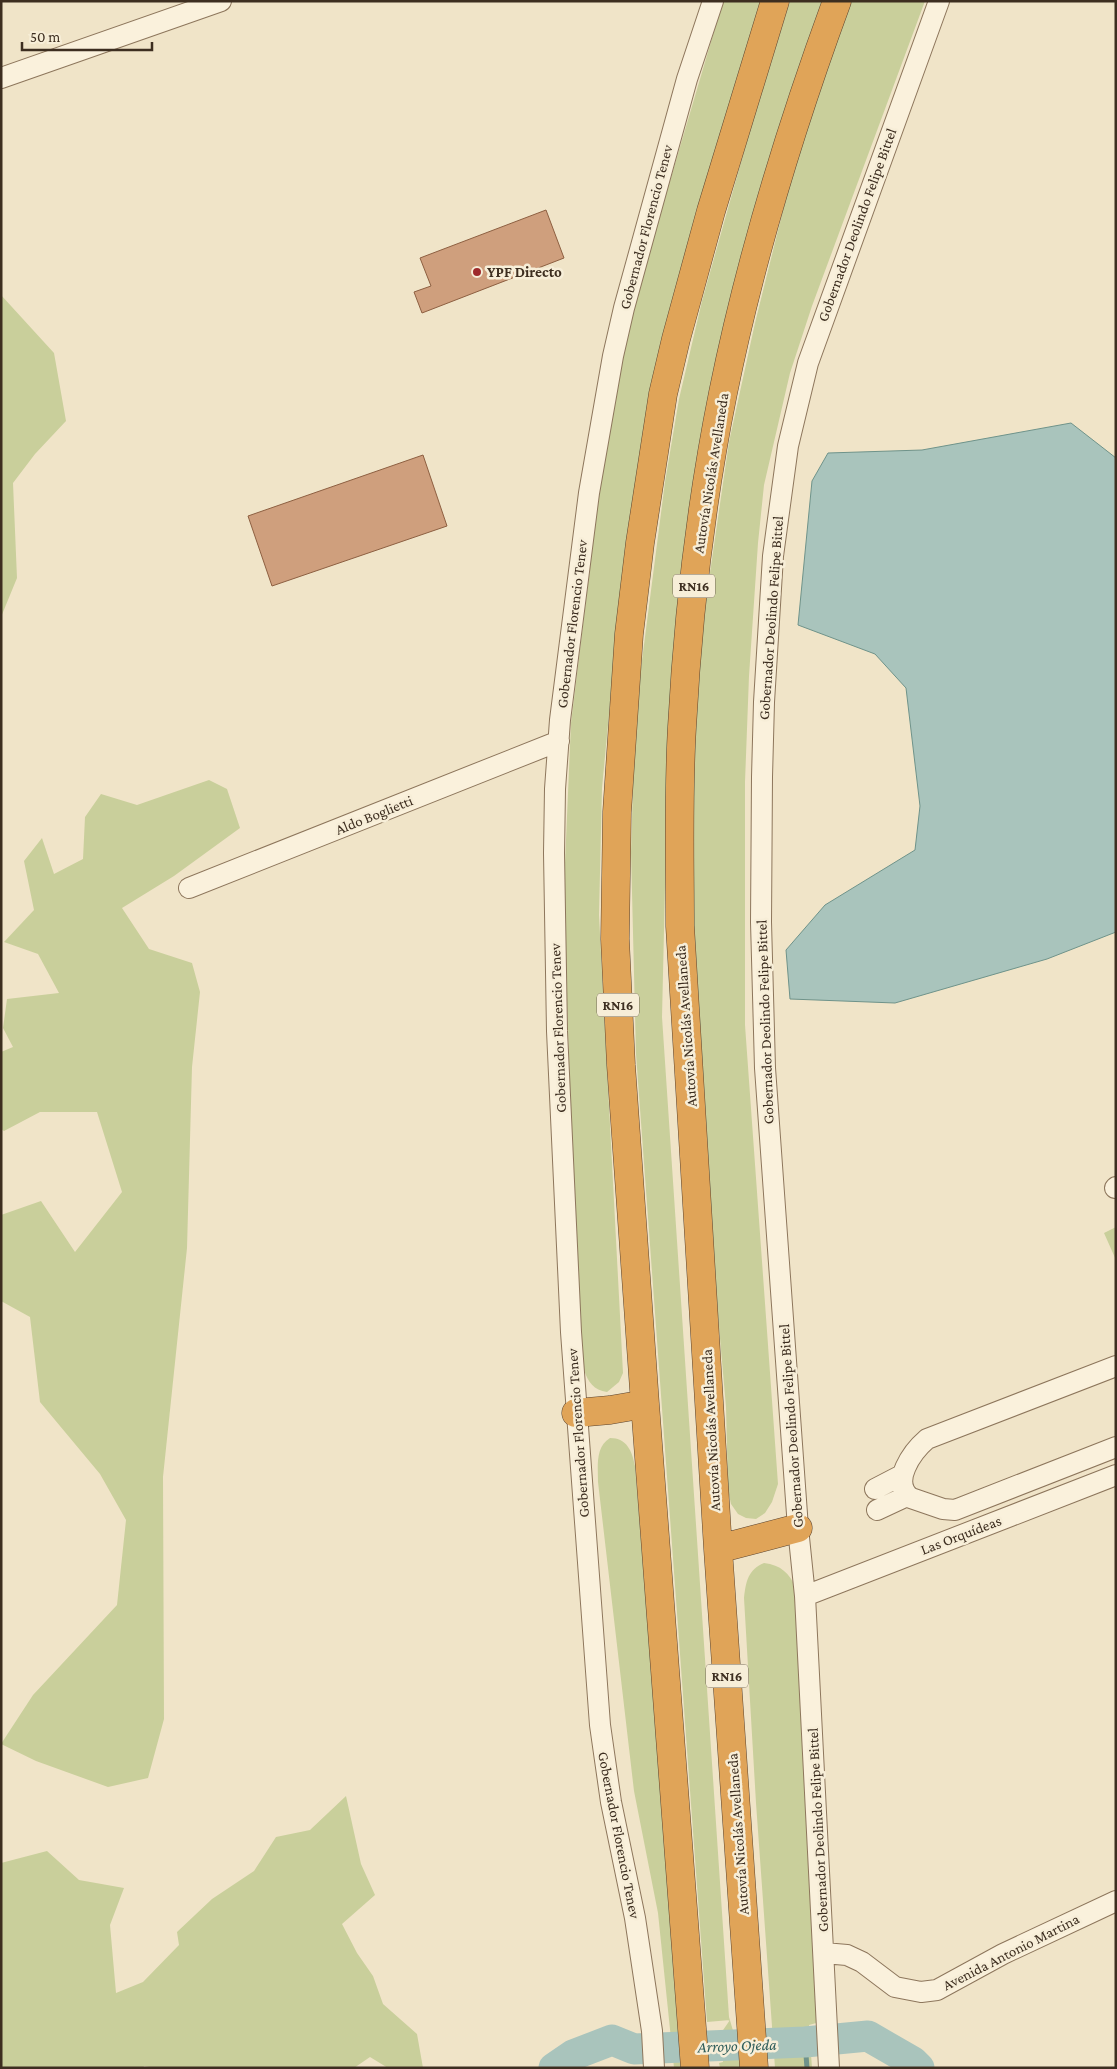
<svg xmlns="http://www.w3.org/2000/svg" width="1117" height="2069" font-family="'Crimson Pro',serif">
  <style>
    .green { fill: #c9cf9b }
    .water { fill: #a9c4bc; stroke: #6f938a }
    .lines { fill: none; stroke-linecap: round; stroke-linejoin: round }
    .stream { stroke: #6f938a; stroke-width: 5 }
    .river { stroke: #a9c4bc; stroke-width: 31 }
    .building { fill: #cf9f7d; stroke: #8d5f41 }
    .minor-casing { stroke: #8d765c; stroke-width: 22 }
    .highway-casing { stroke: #5b4430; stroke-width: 29 }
    .minor { stroke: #faf1dc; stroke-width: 20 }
    .highway { stroke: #e0a458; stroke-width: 28 }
    .poi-dot { fill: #9e2a2b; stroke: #f7eed8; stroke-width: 2 }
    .labels { text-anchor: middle; stroke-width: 5; stroke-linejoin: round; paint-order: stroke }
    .shield { fill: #f7eed8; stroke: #756857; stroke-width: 1 }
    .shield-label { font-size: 14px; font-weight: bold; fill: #3d2e20 }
    .street-label { font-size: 15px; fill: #3d2e20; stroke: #f7eed8 }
    .poi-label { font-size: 15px; font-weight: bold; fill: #3d2e20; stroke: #f7eed8; text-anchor: start }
    .water-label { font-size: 16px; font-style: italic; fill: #2f5d5a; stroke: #f7eed8 }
  </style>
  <rect width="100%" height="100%" fill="#f0e4c8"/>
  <!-- green -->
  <path class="green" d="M723,1H765L664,341L643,435L619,609L602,788L599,915L623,1373L619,1382L607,1392C581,1389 582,1356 579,1336L565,945V863L571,723L605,446L634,303Z
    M790,1H822L807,45L708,402L693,486L669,714L662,1017L729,2017L742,2061L751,2068H720L719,2063L723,2062L721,2033L730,2020L707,2022L636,1054L631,852L634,751L637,699L665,482L679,399L702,301L752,123Z
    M849,1H925L812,306L790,373L764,485L758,543L749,676L745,782V1025L778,1484L772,1502L765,1513L756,1519L746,1518L738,1514L731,1504L728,1490L726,1407L697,1075L690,788L703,621L729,442L755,323L796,158Z
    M1,295L54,353L66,421L35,454L13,483L17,578L1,617Z
    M209,780L227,789L240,828L174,876L122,908L149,949L192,963L200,992L192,1067L187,1248L163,1477L164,1719L148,1778L108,1787L36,1761L1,1744L33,1695L117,1605L126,1520L100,1474L40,1402L30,1317L1,1301V1215L41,1201L75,1252L122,1192L97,1112H40L4,1131L1,1129V1052L13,1047L3,1028L7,999L59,993L38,954L4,942L34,910L24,861L42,838L54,874L83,859L85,817L101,794L137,805Z
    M1116,1227V1260L1104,1233Z
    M610,1438C627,1438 632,1451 635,1466L682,2036H678L681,2066L685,2068H674L658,1913L634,1791L598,1482C598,1467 595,1447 610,1438Z
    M764,1563C781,1565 789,1573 796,1588L820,2022L809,2025L812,2068H775L756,1803L744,1598C746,1581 748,1570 764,1563Z
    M346,1796L361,1864L375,1895L342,1924L357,1953L373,1976L383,2004L417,2034L423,2068H388L370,2057L354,2068H155L144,2066L143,2068H1V1863L47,1851L79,1880L124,1888L110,1925L116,1993L143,1982L179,1945L177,1932L212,1899L254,1871L276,1837L310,1830Z"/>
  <!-- water -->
  <path class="water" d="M1071,423L1116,458V932L1047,959L895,1003L790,999L786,950L825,905L915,850L920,806L906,688L875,654L798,625L812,481L828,453L922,450Z"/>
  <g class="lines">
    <!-- stream -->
    <path class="stream" d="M805,2042L807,2068"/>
    <!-- river -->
    <path class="river" d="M554,2068L573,2055L612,2040L634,2049L805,2042L868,2036L913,2062L919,2068"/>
  </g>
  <!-- building -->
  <path class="building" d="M546,210L564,258L422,313L414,292L431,286L420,258Z
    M423,455L447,526L272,586L248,516Z"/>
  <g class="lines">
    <defs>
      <path id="minor" d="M1,78L221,1
        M189,888L559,741
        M1115,1188L1116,1187
        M1116,1366L927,1439C913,1451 889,1483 911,1498L943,1509L955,1510L1116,1447
        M875,1489L902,1475
        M877,1510L907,1496
        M805,1596L1116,1475
        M824,1953L847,1955L862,1962L895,1987L921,1992L937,1990L1003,1954L1116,1901
        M654,2068L652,2031L635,1918L611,1802L600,1725L571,1332L557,1031L554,853L555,789L560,720L589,493L613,356L624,308L687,79L713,1
        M829,2068L805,1596L798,1528L765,1068L761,922L762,777L764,702L773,556L788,446L808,363L939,1"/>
      <path id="highway" d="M576,1413L610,1410L645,1404
        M718,1549L798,1528
        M695,2068L645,1404L621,1065L615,939L617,812L629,634L640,543L663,394L676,339L711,211L775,1
        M754,2068L718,1549L680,926C680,860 678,793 682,727C688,615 701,502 723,393C750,260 790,129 837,1"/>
    </defs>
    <!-- minor casing -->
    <use href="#minor" class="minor-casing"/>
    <!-- highway casing -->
    <use href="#highway" class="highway-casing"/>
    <!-- minor -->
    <use href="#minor" class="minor"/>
    <!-- highway -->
    <use href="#highway" class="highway"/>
  </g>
  <!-- markers -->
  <circle class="poi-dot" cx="477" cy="272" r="5"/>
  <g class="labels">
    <!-- shield labels -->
    <g class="shield">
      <rect x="673" y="574.5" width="42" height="23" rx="4"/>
      <rect x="597" y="993.5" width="42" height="23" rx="4"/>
      <rect x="706" y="1664.5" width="42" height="23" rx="4"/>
    </g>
    <g class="shield-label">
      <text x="694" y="591">RN16</text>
      <text x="618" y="1010">RN16</text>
      <text x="727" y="1681">RN16</text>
    </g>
    <!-- street labels -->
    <g class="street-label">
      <text transform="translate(857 225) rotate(-70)" y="5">Gobernador Deolindo Felipe Bittel</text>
      <text transform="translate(646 227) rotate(-75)" y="5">Gobernador Florencio Tenev</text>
      <text transform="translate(711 473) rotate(-81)" y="5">Autovía Nicolás Avellaneda</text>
      <text transform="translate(771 618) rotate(-86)" y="5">Gobernador Deolindo Felipe Bittel</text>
      <text transform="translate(572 624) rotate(-83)" y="5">Gobernador Florencio Tenev</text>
      <text transform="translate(374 815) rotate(-22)" y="5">Aldo Boglietti</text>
      <text transform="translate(765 1022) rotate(-92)" y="5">Gobernador Deolindo Felipe Bittel</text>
      <text transform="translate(686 1026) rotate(-94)" y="5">Autovía Nicolás Avellaneda</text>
      <text transform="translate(558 1028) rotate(-92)" y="5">Gobernador Florencio Tenev</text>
      <text transform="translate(791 1426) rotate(-94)" y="5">Gobernador Deolindo Felipe Bittel</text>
      <text transform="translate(711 1430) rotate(-93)" y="5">Autovía Nicolás Avellaneda</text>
      <text transform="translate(578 1433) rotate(-94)" y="5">Gobernador Florencio Tenev</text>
      <text transform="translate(961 1535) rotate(-21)" y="5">Las Orquídeas</text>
      <text transform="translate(818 1830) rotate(-93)" y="5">Gobernador Deolindo Felipe Bittel</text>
      <text transform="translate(738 1834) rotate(-94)" y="5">Autovía Nicolás Avellaneda</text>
      <text transform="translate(619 1835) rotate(79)" y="5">Gobernador Florencio Tenev</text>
      <text transform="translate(1011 1952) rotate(-27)" y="5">Avenida Antonio Martina</text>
    </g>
    <!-- poi labels -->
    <g class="poi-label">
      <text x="487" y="277">YPF Directo</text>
    </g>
    <!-- water labels -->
    <g class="water-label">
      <text transform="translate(737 2045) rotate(-2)" y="6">Arroyo Ojeda</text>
    </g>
  </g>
  <!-- border -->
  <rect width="1117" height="2069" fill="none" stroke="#3d2e20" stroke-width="5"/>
  <!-- scale -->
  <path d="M22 42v8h130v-8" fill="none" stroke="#3d2e20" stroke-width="2.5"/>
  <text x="30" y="42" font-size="15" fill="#3d2e20" stroke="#f7eed8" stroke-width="4" paint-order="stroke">50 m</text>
</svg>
